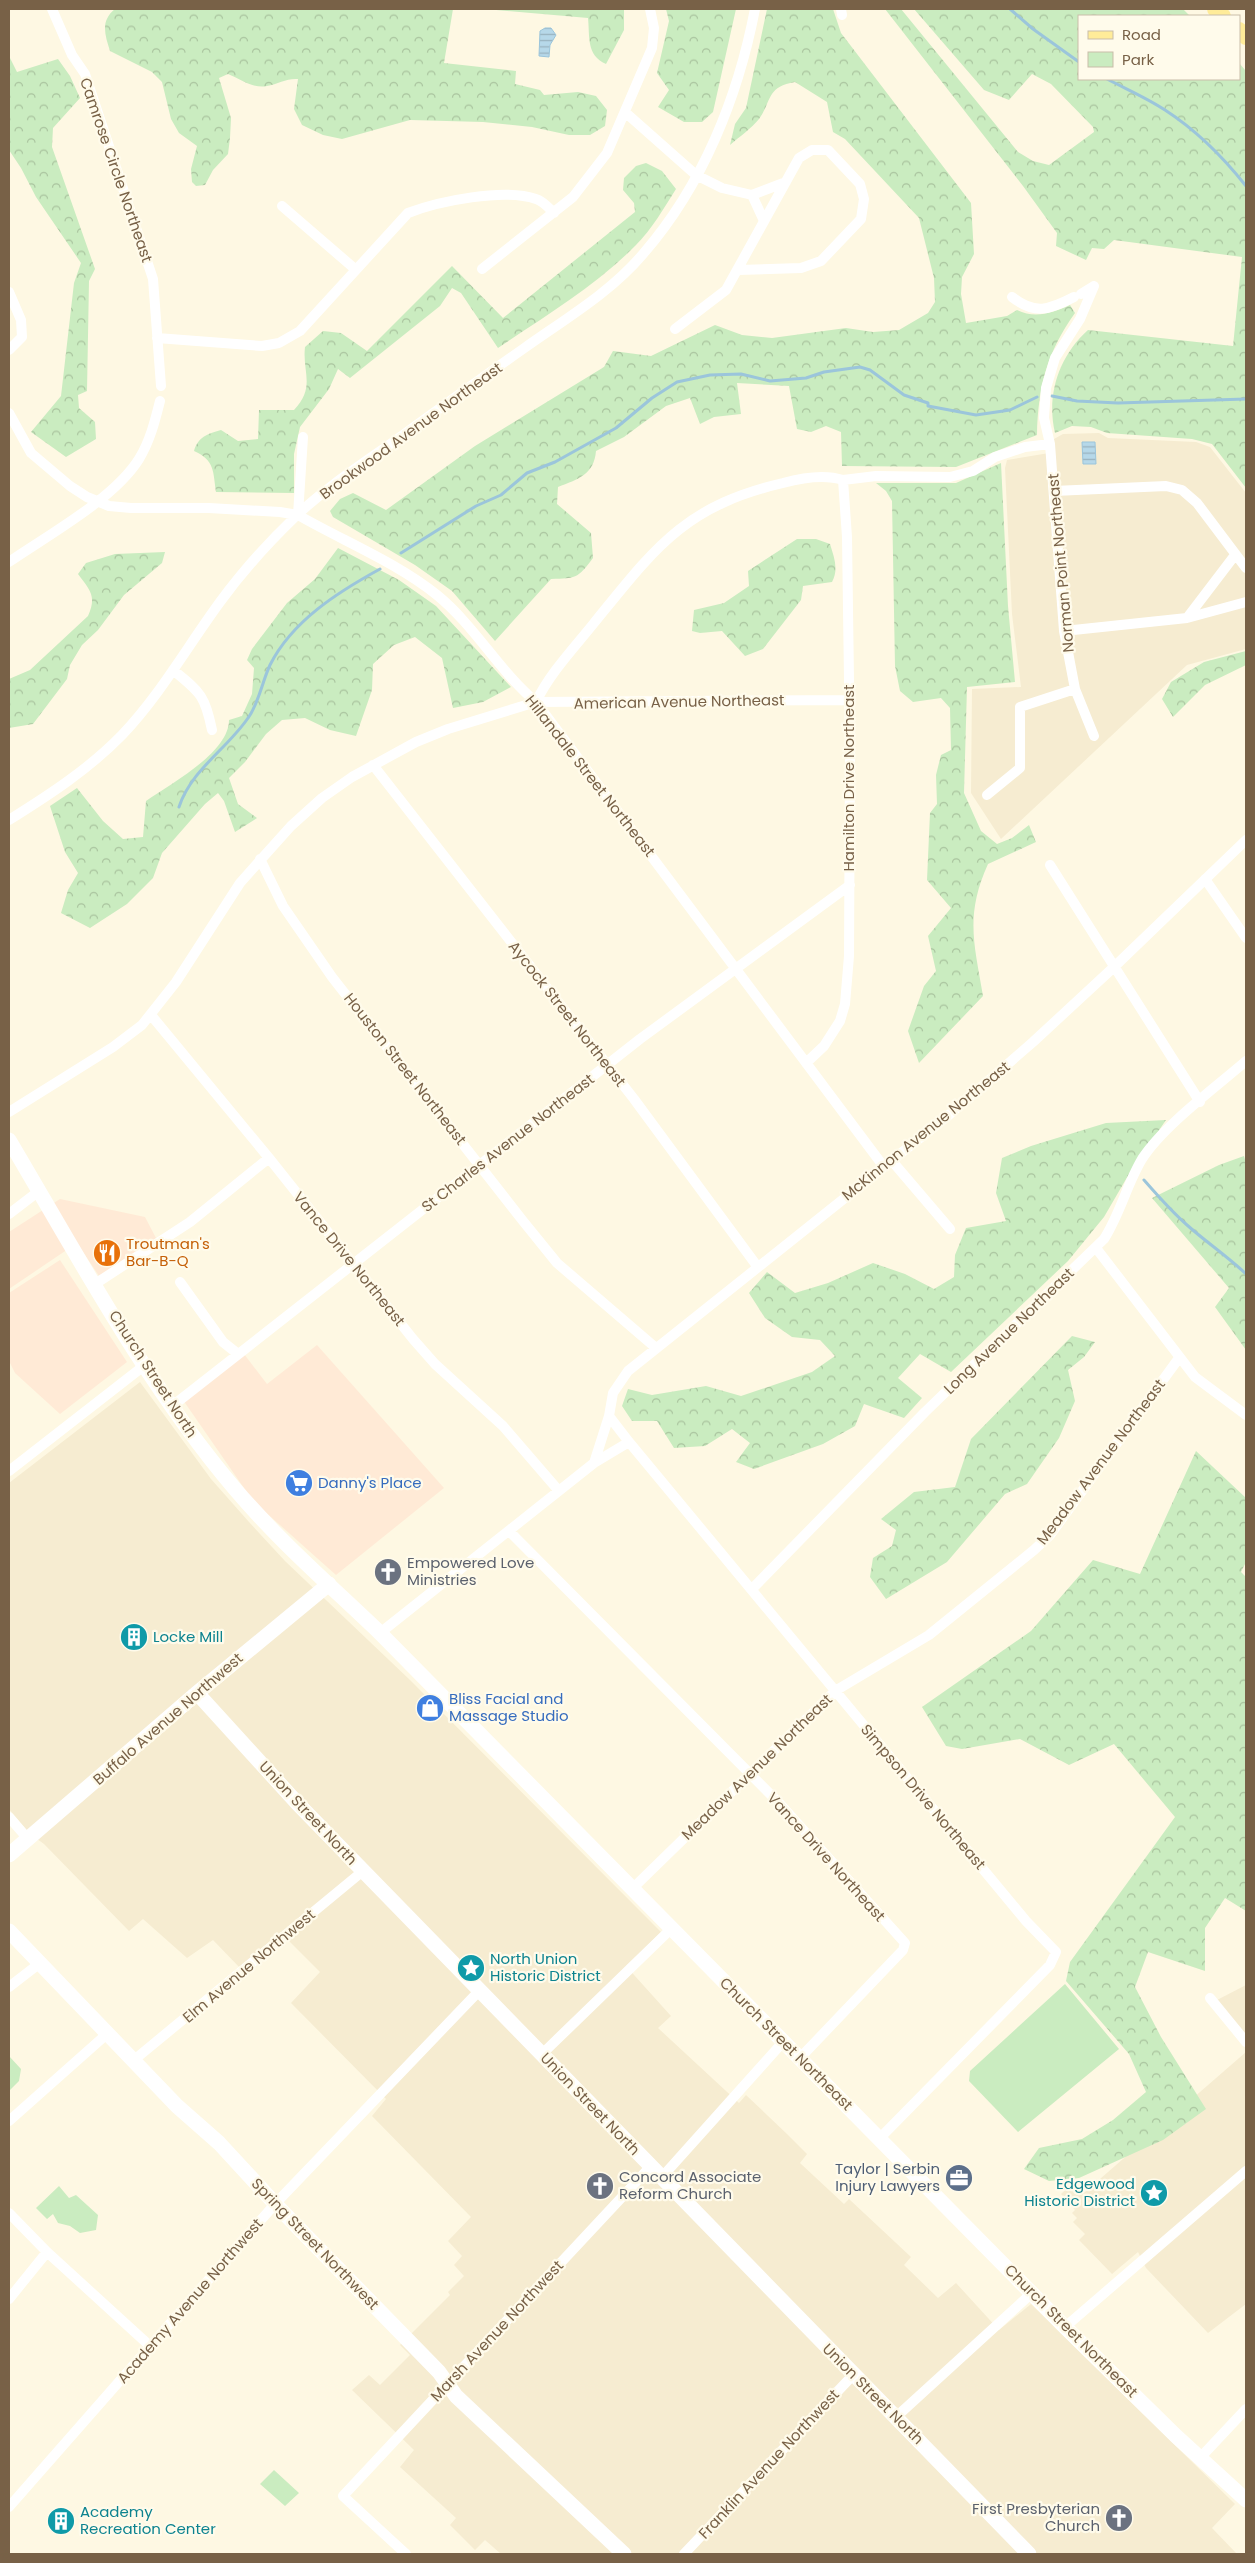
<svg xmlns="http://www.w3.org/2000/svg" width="1255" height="2563" font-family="Poppins,sans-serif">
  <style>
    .residential { fill: #f6ecd1 }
    .commercial { fill: #ffead6 }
    .green { fill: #caecc0 }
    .forest { fill: url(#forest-crowns) }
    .water { fill: url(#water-rules); stroke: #9bc5db }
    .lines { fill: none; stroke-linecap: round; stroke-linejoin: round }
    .stream { stroke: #9bc5db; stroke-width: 3 }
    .street { stroke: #fff; stroke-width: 10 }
    .secondary { stroke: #fff; stroke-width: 15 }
    .primary { stroke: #ffec99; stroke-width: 16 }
    .labels { text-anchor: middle; stroke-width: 4.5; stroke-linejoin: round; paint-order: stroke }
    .street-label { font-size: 15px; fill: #786147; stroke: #fffbeb }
    .food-label { font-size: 15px; fill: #c56008; stroke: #fffbeb; text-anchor: start }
    .shop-label { font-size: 15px; fill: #366cbe; stroke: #fffbeb; text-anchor: start }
    .worship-label { font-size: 15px; fill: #5b616d; stroke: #fffbeb; text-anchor: start }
    .culture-label { font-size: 15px; fill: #0d838f; stroke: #fffbeb; text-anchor: start }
    .service-label { font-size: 15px; fill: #4e5e75; stroke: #fffbeb; text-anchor: end }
  </style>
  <defs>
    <pattern id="forest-crowns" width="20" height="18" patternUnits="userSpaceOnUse" patternTransform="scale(1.25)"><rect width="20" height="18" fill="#caecc0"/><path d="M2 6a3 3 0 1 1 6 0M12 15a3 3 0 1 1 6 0" fill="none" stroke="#a9c39e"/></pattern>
    <pattern id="water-rules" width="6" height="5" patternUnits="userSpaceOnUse" patternTransform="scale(1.25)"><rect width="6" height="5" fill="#b6d8e9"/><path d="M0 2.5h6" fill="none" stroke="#99b3bf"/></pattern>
  </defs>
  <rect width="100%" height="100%" fill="#fef8e3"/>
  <!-- residential -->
  <path class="residential" d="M1099,433L1108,438L1196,442L1210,447L1246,493V649L1187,665L1001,839L971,793L972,689L1021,687L1012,614L1005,468L1007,460L1055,452L1054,439L1063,434Z
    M140,1382L211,1479L249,1522L285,1561L410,1680L661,1932L626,1966L671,2016L658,2028L739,2103L746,2095L787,2134L807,2154L800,2163L844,2204L849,2199L911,2257L904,2265L938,2298L956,2283L999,2330L1031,2304L1235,2504L1212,2528L1237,2554H501L485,2540L475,2550L450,2525L456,2518L400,2467L414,2450L352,2390L369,2375L380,2385L410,2355L400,2345L450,2295L448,2292L464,2276L454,2265L462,2256L448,2241L471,2217L372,2116L386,2099L291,2003L320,1972L282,1934L241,1969L213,1940L187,1958L143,1919L129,1931L44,1844L29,1833L9,1809V1483Z
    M1246,1985V2035L1217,2000Z
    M1246,2052V2304L1208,2333L1146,2268L1138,2252L1112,2274L1079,2240L1085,2234L1073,2222L1077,2218L1072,2213L1075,2210L1061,2194L1075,2181L1085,2192Z"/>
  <!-- commercial -->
  <path class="commercial" d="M60,1199L145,1217L156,1238L99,1276L77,1243L9,1289V1232Z
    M60,1260L127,1362L60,1414L15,1373L9,1361V1293Z
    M317,1345L444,1488L336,1575L253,1501L183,1400L244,1354L267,1384Z"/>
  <!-- green -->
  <path class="green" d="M1065,1984L1119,2049L1018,2132L969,2081L970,2071Z
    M9,2056L21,2069L19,2081L9,2091Z
    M59,2186L69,2198L76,2195L98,2215L96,2230L80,2233L70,2226L58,2223L53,2214L47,2219L36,2208Z
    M274,2470L299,2493L285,2506L260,2484Z"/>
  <!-- forest -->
  <path class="forest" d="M115,9H453L444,63L516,71L515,84L540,90L544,95L578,92L596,96L607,110L605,126L590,135H569L532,127L483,122L410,120L342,139L323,135L302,125L294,109L298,79C287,78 278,84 267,86C254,89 240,79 228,74L219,78L231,118L230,138L228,154L213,170L205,185L196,186L192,182L191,169L197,146L179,133L171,119L162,82L152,72L110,51C105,35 100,21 115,9Z
    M485,9H620L624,10V30L606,64C586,55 590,37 588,18Z
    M666,9H736L713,112L702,122H684L658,107L669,90L657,73L669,21Z
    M767,9H833L841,33L971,203L974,254L962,277L961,294L966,323L1007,316L1017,310C1035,319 1052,313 1070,305L1075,313C1047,352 1038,387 1037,435L956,467L842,466L841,432L826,426L811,432L797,429L789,386L737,383L741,414L714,417L700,424L690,398L666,406L624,437L596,451C594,475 578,479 558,487L557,504L591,533L593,558C577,579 577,578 551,579L495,641L452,591L415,565L333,517L330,511L340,499L353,493L386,510L475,446L604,367L613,351L651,356L715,325L742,335L772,338L846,328L873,332L899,330L928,313L935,302L934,278L919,218L845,139L833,132L827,102L795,82C766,87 772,101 759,119C752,128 739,137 730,145L735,124L746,108Z
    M885,9H901L1018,152L1033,161L1049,165L1094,132L1093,127L1051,84L1032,74L1009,100L984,90L914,9H1183L1190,16H1079V79H1239V63L1246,71V488L1212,444L1192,439L1107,433L1091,427L1072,426L1055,433C1046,395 1059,356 1088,330L1233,346L1242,257L1114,240L1104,249L1092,248L1086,260L1056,246L1057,233L1023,186Z
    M9,56L17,72L58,59L70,76L80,98L53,128L52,147L95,269L89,281L87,391L78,395L79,408L95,422L96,439L66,457L31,432L61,396L74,283L81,263L36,197L21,168L9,150Z
    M646,163L662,171L676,189C664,208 652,229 636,245C596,286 545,316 498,348L461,293L452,288L440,306L350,378L338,369L329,389L300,427L294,454V493L216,492C213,472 215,460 194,451C198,437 207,434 221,430L238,441L258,439L259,410H294C316,387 302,372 305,347L323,331L341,333L367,351L452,266L503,318L635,212L634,203L623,190L624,178L636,166Z
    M1001,463L1008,606L1015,682L967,687L964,793L981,831L997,844L1012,838L1029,825L1036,842L988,864C965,915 974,943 983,996L919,1063L908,1031L924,986L936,971L928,936L951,908L927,880L930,813L937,804L936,775L941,755L951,750L950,708L941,698L913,702L900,691L895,666L892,501L886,491L876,483H956Z
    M797,539H816L830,544C834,557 839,569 832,582L803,586L801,600L763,649L745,656L722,631L700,633L692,631L694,610L724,603L749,586L748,571Z
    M338,548L399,580L436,606L511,687L483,702L453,708L442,658L415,637L394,645L373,664L372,690L356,736L330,730L305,718L282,720L266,734L245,762L229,778L238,804L257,818L235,832L224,801L218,793L205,804L162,853L153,878L127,904L90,928L61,913L68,890L78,873L65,852L50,806L77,788L103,821L123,839L143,837L146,801C170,784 229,753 229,720L242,716L252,694L254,668L247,660L252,649L287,603L315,579Z
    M165,552L162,563L124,595L98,630L82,645L70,665L67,679L33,724L9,728V679L30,670L88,616C97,596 90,590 78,574L86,563L115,554Z
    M1246,651V665L1205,685L1173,717L1162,699L1171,682L1204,662Z
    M1166,1120L1129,1174L1104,1217L1068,1261L951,1372L920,1354L898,1378L922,1398L904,1418L864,1404L855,1426L823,1444L754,1469L736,1462L750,1443L732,1429L705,1446L674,1448L657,1421H632L622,1406L628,1389L652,1395L706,1386L741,1396L812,1372L835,1356L820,1340L792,1337L765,1318L749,1293L767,1272L795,1293L828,1283L873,1263L905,1274L934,1289L954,1277L955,1255L966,1228L1006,1221L996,1193L1002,1158L1031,1146L1106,1123Z
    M1244,1156L1246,1163V1350L1215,1307L1229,1288L1152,1198L1219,1165Z
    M1072,1336L1095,1342L1084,1357L1068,1370L1075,1401L1059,1438L1027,1484L1005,1494L947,1562L886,1599L870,1577L873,1558L892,1546L896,1530L881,1519L914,1492L955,1487L971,1439Z
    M1196,1451L1246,1498V1562L1241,1572L1246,1577V1911L1225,1898L1205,1928V1971L1148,1952L1135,1987L1161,2037L1206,2109L1163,2140L1079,2178L1049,2181L1024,2169L1039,2148L1082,2139L1113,2120L1146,2092L1129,2054L1066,1981L1070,1962L1175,1817L1114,1744L1069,1765L1020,1739L962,1749L946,1746L922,1707L1031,1631L1093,1560L1140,1574Z"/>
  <!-- water -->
  <path class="water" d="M545,28H551L556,35L550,45L549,57L539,56L540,31Z
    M1082,442H1095L1096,464H1083Z"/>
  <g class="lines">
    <!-- stream -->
    <path class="stream" d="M1010,9L1033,29L1079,62
      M1107,79C1126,89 1147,98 1165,110C1196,130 1223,157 1246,186
      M1052,396L1077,401L1118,403L1246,399
      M401,553L476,506L501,495L527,473L555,462L616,428L652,398L677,382L710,375L741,374L770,381L806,378L824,372L860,367L870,370L904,395L928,403V406L976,415L1010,410L1037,397
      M179,807C191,770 227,749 248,718C259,703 262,682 270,665C292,621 338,592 380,569
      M1144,1180C1158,1196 1171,1211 1187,1225C1206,1242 1227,1256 1246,1274"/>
    <!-- street -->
    <path class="street" d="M52,9L72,55L85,74L153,279L161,386
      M841,9L842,15
      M626,113L696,175L722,188L752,195L786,182
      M752,195L764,221
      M282,206L355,269
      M482,269L573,197L607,153L652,48L654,28L650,9
      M9,292L21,320L22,337L9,350
      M1081,294L1094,286
      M1012,297C1035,315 1049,310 1074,297
      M675,329L726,290L799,158L812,150H828L860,184L864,199L861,219L821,261L801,268L738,270
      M157,338L262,346L279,343L300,331L408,213C439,201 504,188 536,199C543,201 549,208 554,213
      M9,413L31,453L70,486L87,497L109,506L131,508H209L280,512L298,515C343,541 396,562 437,595C475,626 499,671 536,702L884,1167
      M1054,491L1166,486L1182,490L1197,503L1246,568
      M298,515L303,437
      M9,562C48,535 114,499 139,459C150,441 155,421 160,401
      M1187,618L1235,555
      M1064,631L1187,618L1246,602
      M173,670C200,692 205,695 212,730
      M1075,689L1094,736
      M536,702C550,673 574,648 594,623C655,548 684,506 783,483C801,478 825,474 843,480L876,476L950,477L973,471L995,457L1025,447L1050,444
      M373,765L634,1099L757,1266
      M987,795L1020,768V707L1075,689L1064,631L1050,444L1044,418L1046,388L1055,358L1080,319L1094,286
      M9,820C49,795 89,769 122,735C160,695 187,647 220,602C242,572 267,544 295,517C327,486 367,461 403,435C443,406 483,377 523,349C565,319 610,293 643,254C703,185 738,97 755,9
      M260,859L283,906L332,977L523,1221L557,1263L656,1348
      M1050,865L1200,1102
      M1205,879L1246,938
      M151,1015L269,1158L413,1339L435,1364L503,1426L559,1491
      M806,1063L824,1046L840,1021L845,1004L849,956L850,752L847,537L843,480
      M9,1112L113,1047L142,1025L176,982L240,883L291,826L322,798L352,777L416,742L448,729L536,702L849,700
      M892,1161L950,1229
      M9,1214L39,1191
      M1096,1248L1195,1377L1246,1415
      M180,1282L223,1342L238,1354
      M95,1284L190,1222L269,1158
      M171,1407L640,1039L850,885
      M594,1463L609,1416
      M9,1471L145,1365
      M509,1531L781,1805L905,1943L903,1950L799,2059
      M752,1589L925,1412L1104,1239C1120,1214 1127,1184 1142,1159C1163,1126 1216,1087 1246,1061
      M380,1633L594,1463L629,1442
      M9,1817L28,1839
      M632,1889L835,1691L929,1635L1034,1550L1050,1535L1179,1358
      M9,1987L40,1963
      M1210,1998L1246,2042
      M542,2054L671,1929
      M134,2060L363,1871
      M9,2121L108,2033
      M880,2138L1050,1965L1056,1952L1026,1921L629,1442L609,1416L613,1393L628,1371L950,1114L1033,1042L1114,967L1246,840
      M662,2177L783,2042
      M9,2213L47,2252L150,2346
      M9,2299L47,2252
      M1065,2327L1246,2171
      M896,2417L1033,2292
      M1200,2458L1246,2409
      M9,2507L275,2204L480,1990
      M406,2554L343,2496L651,2166
      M684,2554L854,2374"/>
    <!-- secondary -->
    <path class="secondary" d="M9,1140C79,1258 146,1384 235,1489C279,1541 331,1586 380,1633L1065,2327L1176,2436L1246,2500
      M197,1693L298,1804L1029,2554
      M9,1855L197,1693L329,1584
      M9,1931L177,2106L219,2143L279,2208L439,2372L456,2396L624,2554"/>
    <!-- primary -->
    <path class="primary" d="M1215,9L1223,16
      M1239,30L1246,37"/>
  </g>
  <!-- icons -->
  <defs>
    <symbol id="restaurant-disc" viewBox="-11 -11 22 22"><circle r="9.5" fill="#e8710a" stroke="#fffbeb"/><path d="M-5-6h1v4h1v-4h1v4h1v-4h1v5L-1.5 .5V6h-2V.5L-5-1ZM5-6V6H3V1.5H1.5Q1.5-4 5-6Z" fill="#fff"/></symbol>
    <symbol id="supermarket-disc" viewBox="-11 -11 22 22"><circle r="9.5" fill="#3f7fe0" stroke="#fffbeb"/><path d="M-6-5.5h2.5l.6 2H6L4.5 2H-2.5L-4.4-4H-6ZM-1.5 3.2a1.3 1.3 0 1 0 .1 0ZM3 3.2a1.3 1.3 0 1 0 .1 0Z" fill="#fff"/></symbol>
    <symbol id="church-disc" viewBox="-11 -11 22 22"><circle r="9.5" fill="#6b7280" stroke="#fffbeb"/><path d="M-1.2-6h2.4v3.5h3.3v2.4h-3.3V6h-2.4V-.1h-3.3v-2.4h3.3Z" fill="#fff"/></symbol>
    <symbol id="building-disc" viewBox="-11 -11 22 22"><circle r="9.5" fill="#0f9aa8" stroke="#fffbeb"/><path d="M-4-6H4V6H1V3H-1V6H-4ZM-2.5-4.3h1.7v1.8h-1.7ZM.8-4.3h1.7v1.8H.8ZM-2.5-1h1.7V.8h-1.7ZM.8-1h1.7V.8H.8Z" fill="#fff"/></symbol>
    <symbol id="shop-disc" viewBox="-11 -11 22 22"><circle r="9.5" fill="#3f7fe0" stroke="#fffbeb"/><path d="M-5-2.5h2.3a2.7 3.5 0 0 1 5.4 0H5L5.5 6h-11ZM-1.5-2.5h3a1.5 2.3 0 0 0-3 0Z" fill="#fff"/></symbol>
    <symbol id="sight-disc" viewBox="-11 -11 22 22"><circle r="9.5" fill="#0f9aa8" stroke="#fffbeb"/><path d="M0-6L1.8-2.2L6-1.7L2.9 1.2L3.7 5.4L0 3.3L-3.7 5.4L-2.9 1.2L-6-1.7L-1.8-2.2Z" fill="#fff"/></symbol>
    <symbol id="office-disc" viewBox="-11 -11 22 22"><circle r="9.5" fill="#5c6f8a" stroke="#fffbeb"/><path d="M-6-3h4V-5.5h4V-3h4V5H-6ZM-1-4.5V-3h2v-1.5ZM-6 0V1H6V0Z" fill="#fff"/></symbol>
  </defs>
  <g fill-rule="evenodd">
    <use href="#restaurant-disc" x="91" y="1237" width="32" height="32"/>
    <use href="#supermarket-disc" x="283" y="1467" width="32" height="32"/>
    <use href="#church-disc" x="372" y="1556" width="32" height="32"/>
    <use href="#building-disc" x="118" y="1621" width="32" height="32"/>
    <use href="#shop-disc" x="414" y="1692" width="32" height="32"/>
    <use href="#sight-disc" x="455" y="1952" width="32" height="32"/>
    <use href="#office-disc" x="943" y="2162" width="32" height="32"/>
    <use href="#church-disc" x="584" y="2170" width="32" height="32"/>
    <use href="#sight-disc" x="1138" y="2177" width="32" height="32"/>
    <use href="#church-disc" x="1103" y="2502" width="32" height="32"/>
    <use href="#building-disc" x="45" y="2505" width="32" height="32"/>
  </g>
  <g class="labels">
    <!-- street labels -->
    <g class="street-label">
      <text transform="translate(116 170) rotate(71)" y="5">Camrose Circle Northeast</text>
      <text transform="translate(411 431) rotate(-36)" y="5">Brookwood Avenue Northeast</text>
      <text transform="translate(1061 563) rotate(-95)" y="5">Norman Point Northeast</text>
      <text transform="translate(679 702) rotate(-1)" y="5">American Avenue Northeast</text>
      <text transform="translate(590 776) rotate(52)" y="5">Hillandale Street Northeast</text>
      <text transform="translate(849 778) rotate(-90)" y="5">Hamilton Drive Northeast</text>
      <text transform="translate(567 1014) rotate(52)" y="5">Aycock Street Northeast</text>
      <text transform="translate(405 1069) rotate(52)" y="5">Houston Street Northeast</text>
      <text transform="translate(926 1131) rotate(-39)" y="5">McKinnon Avenue Northeast</text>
      <text transform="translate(508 1143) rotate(-38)" y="5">St Charles Avenue Northeast</text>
      <text transform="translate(349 1259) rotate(51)" y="5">Vance Drive Northeast</text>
      <text transform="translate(1009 1331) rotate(-44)" y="5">Long Avenue Northeast</text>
      <text transform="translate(153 1374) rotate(57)" y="5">Church Street North</text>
      <text transform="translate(1101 1462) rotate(-53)" y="5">Meadow Avenue Northeast</text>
      <text transform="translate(168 1719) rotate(-41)" y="5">Buffalo Avenue Northwest</text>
      <text transform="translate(757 1767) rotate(-44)" y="5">Meadow Avenue Northeast</text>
      <text transform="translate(923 1797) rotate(50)" y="5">Simpson Drive Northeast</text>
      <text transform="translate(308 1813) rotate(47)" y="5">Union Street North</text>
      <text transform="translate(826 1857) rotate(48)" y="5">Vance Drive Northeast</text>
      <text transform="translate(249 1966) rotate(-40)" y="5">Elm Avenue Northwest</text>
      <text transform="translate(786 2044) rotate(45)" y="5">Church Street Northeast</text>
      <text transform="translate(590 2104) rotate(46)" y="5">Union Street North</text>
      <text transform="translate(315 2244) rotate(46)" y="5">Spring Street Northwest</text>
      <text transform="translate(190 2301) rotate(-49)" y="5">Academy Avenue Northwest</text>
      <text transform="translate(497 2331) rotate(-47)" y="5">Marsh Avenue Northwest</text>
      <text transform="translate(1071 2331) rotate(45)" y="5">Church Street Northeast</text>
      <text transform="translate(873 2394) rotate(45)" y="5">Union Street North</text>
      <text transform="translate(769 2464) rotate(-47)" y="5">Franklin Avenue Northwest</text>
    </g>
    <!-- food labels -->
    <g class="food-label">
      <text x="126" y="1249">Troutman's<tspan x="126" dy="17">Bar-B-Q</tspan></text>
    </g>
    <!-- shop labels -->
    <g class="shop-label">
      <text x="318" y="1488">Danny's Place</text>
      <text x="449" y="1704">Bliss Facial and<tspan x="449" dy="17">Massage Studio</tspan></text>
    </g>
    <!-- worship labels -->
    <g class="worship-label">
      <text x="407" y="1568">Empowered Love<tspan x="407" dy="17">Ministries</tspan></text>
      <text x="619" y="2182">Concord Associate<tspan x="619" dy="17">Reform Church</tspan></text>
      <text x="1100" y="2514" text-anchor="end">First Presbyterian<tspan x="1100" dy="17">Church</tspan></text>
    </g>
    <!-- culture labels -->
    <g class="culture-label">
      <text x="153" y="1642">Locke Mill</text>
      <text x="490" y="1964">North Union<tspan x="490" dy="17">Historic District</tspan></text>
      <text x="1135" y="2189" text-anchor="end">Edgewood<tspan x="1135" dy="17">Historic District</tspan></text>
      <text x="80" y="2517">Academy<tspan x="80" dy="17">Recreation Center</tspan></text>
    </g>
    <!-- service labels -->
    <g class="service-label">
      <text x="940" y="2174">Taylor | Serbin<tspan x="940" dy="17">Injury Lawyers</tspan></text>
    </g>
  </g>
  <!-- border -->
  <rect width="1255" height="2563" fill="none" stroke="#786147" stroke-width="20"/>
  <!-- legend -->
  <rect x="1078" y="15" width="162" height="65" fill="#fffbeb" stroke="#c9bda9"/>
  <rect x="1088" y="31" width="25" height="8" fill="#ffec99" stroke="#c9bda9"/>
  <text x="1122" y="40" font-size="15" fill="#786147">Road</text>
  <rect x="1088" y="52" width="25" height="15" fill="#caecc0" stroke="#c9bda9"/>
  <text x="1122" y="65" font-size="15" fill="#786147">Park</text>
</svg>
